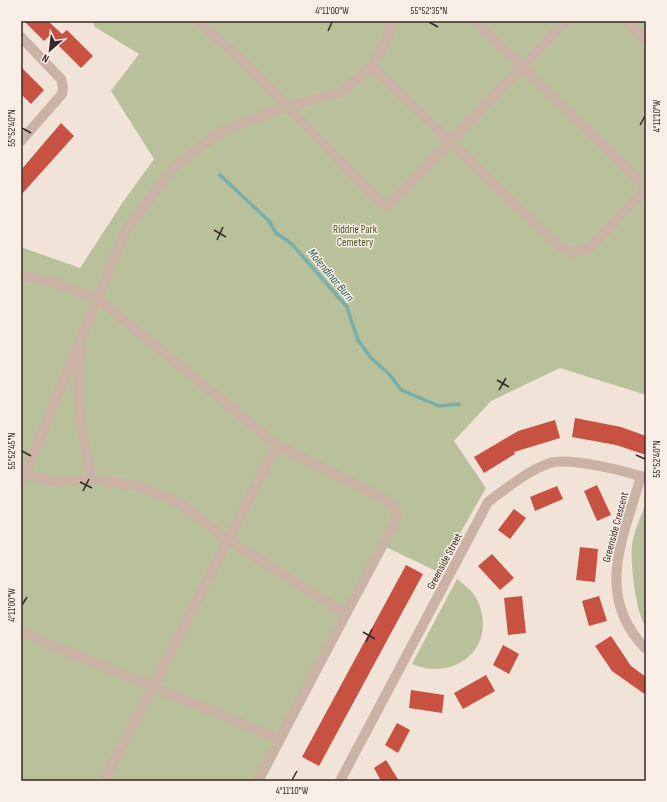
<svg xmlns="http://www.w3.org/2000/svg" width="667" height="802" font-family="'Sofia Sans Condensed',sans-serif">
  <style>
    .green { fill: #b8c199 }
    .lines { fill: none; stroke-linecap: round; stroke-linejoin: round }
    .stream { stroke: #78afaa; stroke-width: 3.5 }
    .building { fill: #c75242 }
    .minor { stroke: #cab2a5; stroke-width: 10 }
    .ticks { fill: none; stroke: #352927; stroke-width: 1.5 }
    .labels { text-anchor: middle; stroke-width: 3; stroke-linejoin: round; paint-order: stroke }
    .park-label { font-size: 11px; fill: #4a542a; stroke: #f9eee6 }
    .street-label { font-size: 11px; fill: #352927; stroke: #f9eee6 }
    .water-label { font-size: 12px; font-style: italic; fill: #1c5754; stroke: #f9eee6 }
    .neatline { fill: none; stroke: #352927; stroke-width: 1.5 }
    .ticks-label { font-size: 10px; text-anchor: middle; fill: #352927 }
  </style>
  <rect width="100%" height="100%" fill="#f2e3d9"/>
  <!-- green -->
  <path class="green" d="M92,21H646V395L560,368L491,401L454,441L486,488L438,572L386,547L264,781H21V247L80,268L123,202L154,159L111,91L139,54L95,27Z
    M646,502V627C636,615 630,562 632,546C633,532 642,515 646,502Z
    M457,579C465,585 476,594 479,604C496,649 454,682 412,664Z"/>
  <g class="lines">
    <!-- stream -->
    <path class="stream" d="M220,175L269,221L276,233L292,244L347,307L358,340L371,358L390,375L401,390L439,406L459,404"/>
  </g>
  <!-- building -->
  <path class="building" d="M24,21H48L62,34L67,30L93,56L81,68L49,36L44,41Z
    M21,67L44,90L31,104L21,94Z
    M61,123L74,136L21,195V170Z
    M575,418L621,427L646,436V455L616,445L572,437Z
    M555,420L560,438L514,452L515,454L484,473L474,457L518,431Z
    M597,485L611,515L597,521L584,491Z
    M557,486L563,499L535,511L530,497Z
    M514,509L526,518L510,539L498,530Z
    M580,547L598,549L595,582L576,580Z
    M492,554L514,578L500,590L478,566Z
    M406,565L423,574L319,766L302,757Z
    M522,596L526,633L508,635L504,598Z
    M599,596L607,621L589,626L582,601Z
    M611,636L631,666L646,677V695L612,671L595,646Z
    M503,645L519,654L509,674L493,665Z
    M486,675L495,691L463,709L454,693Z
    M411,690L444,695L442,713L409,708Z
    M397,723L410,730L398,753L385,745Z
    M386,760L399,781H381L374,768Z"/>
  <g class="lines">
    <!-- minor -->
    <path class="minor" d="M200,21V23L243,61L382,204H390L566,21
      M475,21L646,187
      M627,21L646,41
      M21,37L61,79L63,87L62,94L21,141
      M372,66L556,244L570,252L588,249L646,189
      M21,276L51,281L98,299L277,445L390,502L397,512L394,524L257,781
      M81,349C74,398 82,432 92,479
      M21,472L55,482L92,479L138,486L178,502L228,540L346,614
      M641,476C624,537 593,595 646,649
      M21,483L126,230L173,168L220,132L285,107L342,92L372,66L388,37L392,21
      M21,632L279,739
      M104,781L277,445
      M340,781L488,502C507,488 527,471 550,463C569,457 626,471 646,478"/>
  </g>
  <!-- ticks -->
  <path class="ticks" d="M429,22L438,27M328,31L332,22M640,125L645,116M22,128L31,133M214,230L226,237M217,240L223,227M497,380L509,387M499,390L506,378M22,451L31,456M636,455L645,459M80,482L92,488M83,491L89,479M22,605L27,597M363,632L375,639M366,642L372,629M292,780L297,771"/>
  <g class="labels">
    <!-- park labels -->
    <g class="park-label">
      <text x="355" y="233">Riddrie Park<tspan x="355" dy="13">Cemetery</tspan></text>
    </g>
    <!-- street labels -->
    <g class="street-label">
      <text transform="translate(615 527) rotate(-75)" y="4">Greenside Crescent</text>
      <text transform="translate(444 561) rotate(-62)" y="4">Greenside Street</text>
    </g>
    <!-- water labels -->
    <g class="water-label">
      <text transform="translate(331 275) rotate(50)" y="4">Molendinar Burn</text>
    </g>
  </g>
  <!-- border -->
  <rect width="667" height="802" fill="none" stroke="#f9eee6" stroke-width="44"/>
  <!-- north arrow -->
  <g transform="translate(50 50) rotate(208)" stroke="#f9eee6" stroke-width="3" paint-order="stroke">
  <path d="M0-3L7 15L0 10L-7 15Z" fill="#352927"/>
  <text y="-6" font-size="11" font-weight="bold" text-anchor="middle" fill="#352927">N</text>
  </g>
  <rect x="22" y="22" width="623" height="758" class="neatline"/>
  <g class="ticks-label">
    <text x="332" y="14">4°11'00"W</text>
    <text x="429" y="14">55°52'35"N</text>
    <text transform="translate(656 116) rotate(-90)" y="4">4°11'10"W</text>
    <text transform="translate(11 128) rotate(-90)" y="4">55°52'40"N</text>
    <text transform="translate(11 451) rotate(-90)" y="4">55°52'45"N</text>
    <text transform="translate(656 459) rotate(-90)" y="4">55°52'40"N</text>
    <text transform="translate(11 605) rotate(-90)" y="4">4°11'00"W</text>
    <text x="292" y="794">4°11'10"W</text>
  </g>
</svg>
